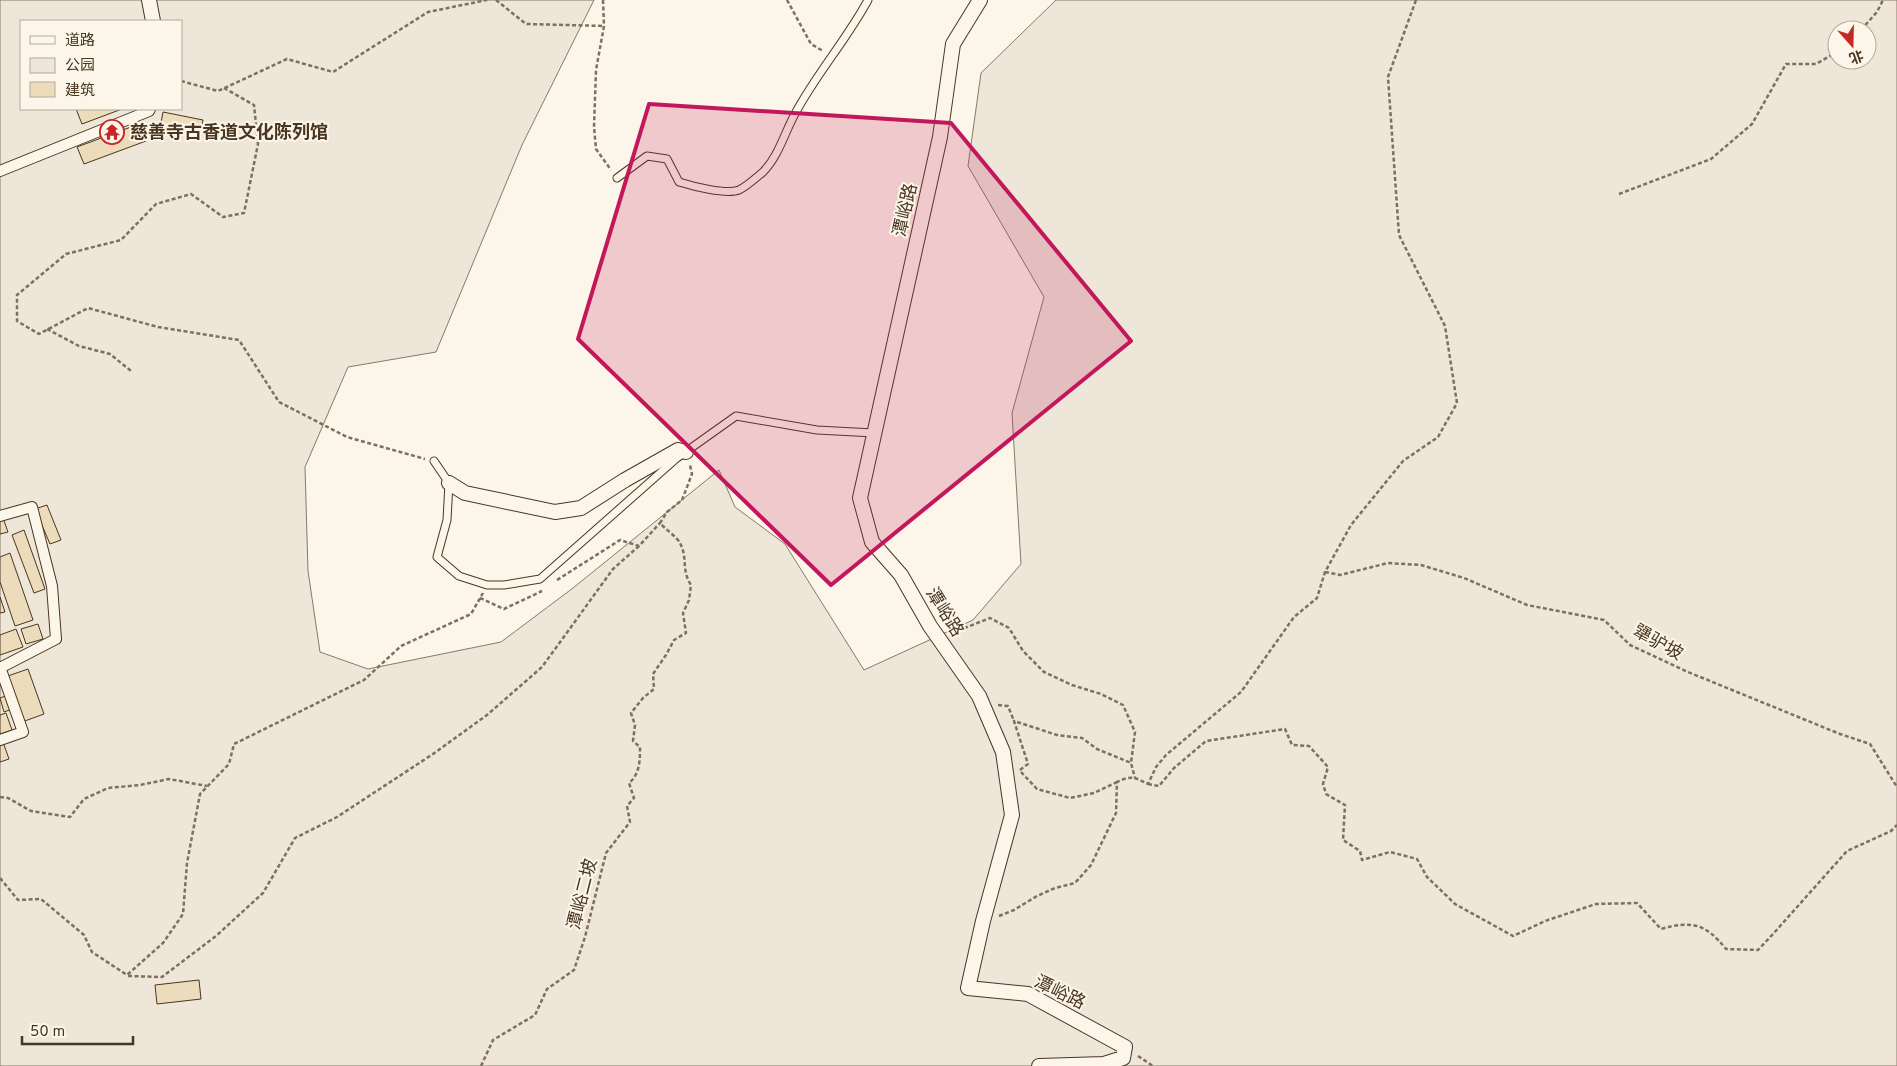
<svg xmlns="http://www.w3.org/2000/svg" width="1897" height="1066" font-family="Overpass,'Noto Sans SC',sans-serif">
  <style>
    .green { fill: #ede6d9; stroke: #887966; fill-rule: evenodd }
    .building { fill: #ecdcbc; stroke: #4a3520 }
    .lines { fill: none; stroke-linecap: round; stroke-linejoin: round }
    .service-casing { stroke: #4a3520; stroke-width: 9 }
    .pedestrian-casing { stroke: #4a3520; stroke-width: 12 }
    .minor-casing { stroke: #4a3520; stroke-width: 16 }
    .path { stroke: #7f6f5c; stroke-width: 2.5; stroke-dasharray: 4 2.5; stroke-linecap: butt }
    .service { stroke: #fbf6e9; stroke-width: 7 }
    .pedestrian { stroke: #fbf6e9; stroke-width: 10 }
    .minor { stroke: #fbf6e9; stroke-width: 14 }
    .marked { fill: #c2185b; fill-opacity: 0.2; stroke: #c2185b; stroke-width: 4; stroke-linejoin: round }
    .labels { text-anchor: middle; stroke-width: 4; stroke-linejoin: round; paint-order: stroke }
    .poi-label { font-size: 18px; font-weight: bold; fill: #4a3520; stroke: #fbf6e9; text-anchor: start }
    .street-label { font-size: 18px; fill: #4a3520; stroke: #fbf6e9 }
  </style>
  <rect width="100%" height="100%" fill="#fbf6e9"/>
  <!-- green -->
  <path class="green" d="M0,0H594L522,145L436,352L348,367L305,467L308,571L320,652L368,669L501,642L573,588L719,470L735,507L785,544L864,670L973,620L1021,564L1012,413L1044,297L968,166L981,73L1056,0H1897V1066H0ZM21,21H181V109H21ZM1837,30H1867V60H1837Z"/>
  <!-- building -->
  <path class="building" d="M76,109H122L82,124Z
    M163,112L203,120L200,135L160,128Z
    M139,124L146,141L84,164L77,147Z
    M47,505L61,540L50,544L35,509Z
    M3,518L8,532L0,534V519Z
    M24,530L45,589L34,593L12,535Z
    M10,553L33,620L15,626L0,582V557Z
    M0,597L5,612L0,613Z
    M38,624L43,639L26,644L21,629Z
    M16,629L23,647L0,655V635Z
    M28,669L44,714L22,722L5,677Z
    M8,695L12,709L4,712L0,698Z
    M6,713L12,730L0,734V715Z
    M3,742L9,759L0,762V743Z
    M199,980L201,999L157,1004L155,985Z"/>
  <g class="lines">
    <defs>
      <path id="service" d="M617,178L647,156L667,159L679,182C692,186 726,195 739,190C746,187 757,177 763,172C779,156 785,131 796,112C817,73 847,39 868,0
        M434,461L449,483L447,520L437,557L459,576L487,585H504L540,579L677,458L736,416L817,430L874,433"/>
      <path id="pedestrian" d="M0,171L149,111L150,109
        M0,516L32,507L52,586L56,639L0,668
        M0,667L23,732L0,740"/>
      <path id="minor" d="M149,0L153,21
        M980,0L953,44L940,137L860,498L872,542L901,575L930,626L979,696L1003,752L1012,815L983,921L968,988L1028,994L1125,1047L1123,1058L1104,1064L1039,1066
        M449,483L465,493L555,512L581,508L625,480L678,450L686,452"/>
    </defs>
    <!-- service casing -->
    <use href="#service" class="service-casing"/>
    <!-- pedestrian casing -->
    <use href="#pedestrian" class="pedestrian-casing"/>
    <!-- minor casing -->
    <use href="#minor" class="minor-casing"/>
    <!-- path -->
    <path class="path" d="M496,0L526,24L604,26
      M603,0L604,26L596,70L594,127L596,149L611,170
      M787,0L811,44L823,51
      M1861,30L1877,12L1883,0
      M181,81L218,91L287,59L333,72L428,12L487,0
      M224,88L254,105L258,144L244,213L223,217L191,194L156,204L121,240L66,254L17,295V321L39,334L88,308L158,327L239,340L279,402L347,437L425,459
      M1619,194L1711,159L1752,124L1786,64H1816L1837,52
      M47,329L79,346L110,354L131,371
      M1325,572L1340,575L1388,563L1421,565L1464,578L1527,605L1604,620L1630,645L1688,672L1840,734L1870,744L1897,787
      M557,580L620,540L639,546L660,523
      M480,598L504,609L542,591
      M952,633L990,618L1009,628L1023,651L1044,672L1072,685L1101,694L1123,705L1135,732L1131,763
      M998,705L1008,706L1014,721
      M1020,770L1028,764L1014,721L1057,735L1082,738L1097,749L1131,763L1135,778
      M1021,772L1037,789L1070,798L1094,793L1117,782
      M1148,784L1159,786L1174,768L1206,741L1285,729L1292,745L1309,746L1328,767L1323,784L1326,794L1345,805L1343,840L1360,851L1362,860L1390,852L1417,859L1427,877L1455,904L1513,936L1545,921L1596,904L1637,903L1661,929C1692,920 1706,924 1726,949L1758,950L1773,934L1847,851L1891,831L1897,825
      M0,797L8,798L31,811L70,817L84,799L108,788L140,785L169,779L207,786
      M0,878L18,900L41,899L84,935L92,952L127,975L163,943L183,914L187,863L200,794L229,764L234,744L364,680L401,646L471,614L483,593
      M999,916L1014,910L1037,896L1055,888L1075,883L1091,865L1116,813L1117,782C1132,775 1134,777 1148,784L1156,767L1166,755L1241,692L1294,617L1317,598L1325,572L1351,525L1403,461L1438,437L1457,403L1445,326L1399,235L1388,77L1416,0
      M128,976L162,977L216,936L263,893L295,838L337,817L433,754L487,715L542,667L613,569L639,546
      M1138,1056L1153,1066
      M481,1066L493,1040L535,1015L547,989L574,970L585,937L606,853L630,822L627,806L634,798L629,783C640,774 640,760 640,747L633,741L635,725L631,713L643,698L654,689L653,674L666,655L674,640L686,633L683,613L689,600L691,585C681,570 688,558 680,543C677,537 665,529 660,523L667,512L682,500L692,474L690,465"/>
    <!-- service -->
    <use href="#service" class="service"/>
    <!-- pedestrian -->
    <use href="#pedestrian" class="pedestrian"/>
    <!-- minor -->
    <use href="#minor" class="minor"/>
  </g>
  <!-- marked area -->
  <path class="marked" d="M649,104L951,123L1131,341L831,585L578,339Z"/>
  <!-- icons -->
  <defs>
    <symbol id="temple-ring" viewBox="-11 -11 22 22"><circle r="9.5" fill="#fbf6e9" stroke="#c62828" stroke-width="1.5"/><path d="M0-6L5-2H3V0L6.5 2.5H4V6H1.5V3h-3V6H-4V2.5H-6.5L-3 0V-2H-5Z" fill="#c62828"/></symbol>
  </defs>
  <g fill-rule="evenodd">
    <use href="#temple-ring" x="98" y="118" width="28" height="28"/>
  </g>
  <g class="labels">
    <!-- poi labels -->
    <g class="poi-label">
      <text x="130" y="138">慈善寺古香道文化陈列馆</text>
    </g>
    <!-- street labels -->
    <g class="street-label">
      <text transform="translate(905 210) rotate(-77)" y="6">潭峪路</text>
      <text transform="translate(945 612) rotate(58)" y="6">潭峪路</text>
      <text transform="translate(1658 642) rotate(29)" y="6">犟驴坡</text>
      <text transform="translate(582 894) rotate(-76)" y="6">潭峪二坡</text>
      <text transform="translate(1060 992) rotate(26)" y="6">潭峪路</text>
    </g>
  </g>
  <!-- legend -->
  <rect x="20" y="20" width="162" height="90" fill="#fbf6e9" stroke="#b4a999"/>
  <rect x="30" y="36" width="25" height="8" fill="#fbf6e9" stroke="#b4a999"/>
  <text x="65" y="45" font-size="15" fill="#4a3520">道路</text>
  <rect x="30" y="58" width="25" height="15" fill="#ede6d9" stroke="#b4a999"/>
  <text x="65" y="70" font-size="15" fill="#4a3520">公园</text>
  <rect x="30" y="82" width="25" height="15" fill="#ecdcbc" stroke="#b4a999"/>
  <text x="65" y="95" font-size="15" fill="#4a3520">建筑</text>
  <!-- north arrow -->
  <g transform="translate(1852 45) rotate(160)"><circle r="24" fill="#fbf6e9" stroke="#b4a999"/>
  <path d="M0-4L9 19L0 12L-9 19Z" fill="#c62828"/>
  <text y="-8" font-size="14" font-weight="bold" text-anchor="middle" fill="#4a3520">北</text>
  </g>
  <!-- scale -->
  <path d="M22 1036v8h111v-8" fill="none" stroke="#4a3520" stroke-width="2.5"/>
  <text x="30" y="1036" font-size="15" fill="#4a3520" stroke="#fbf6e9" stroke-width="4" paint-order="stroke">50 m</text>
</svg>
